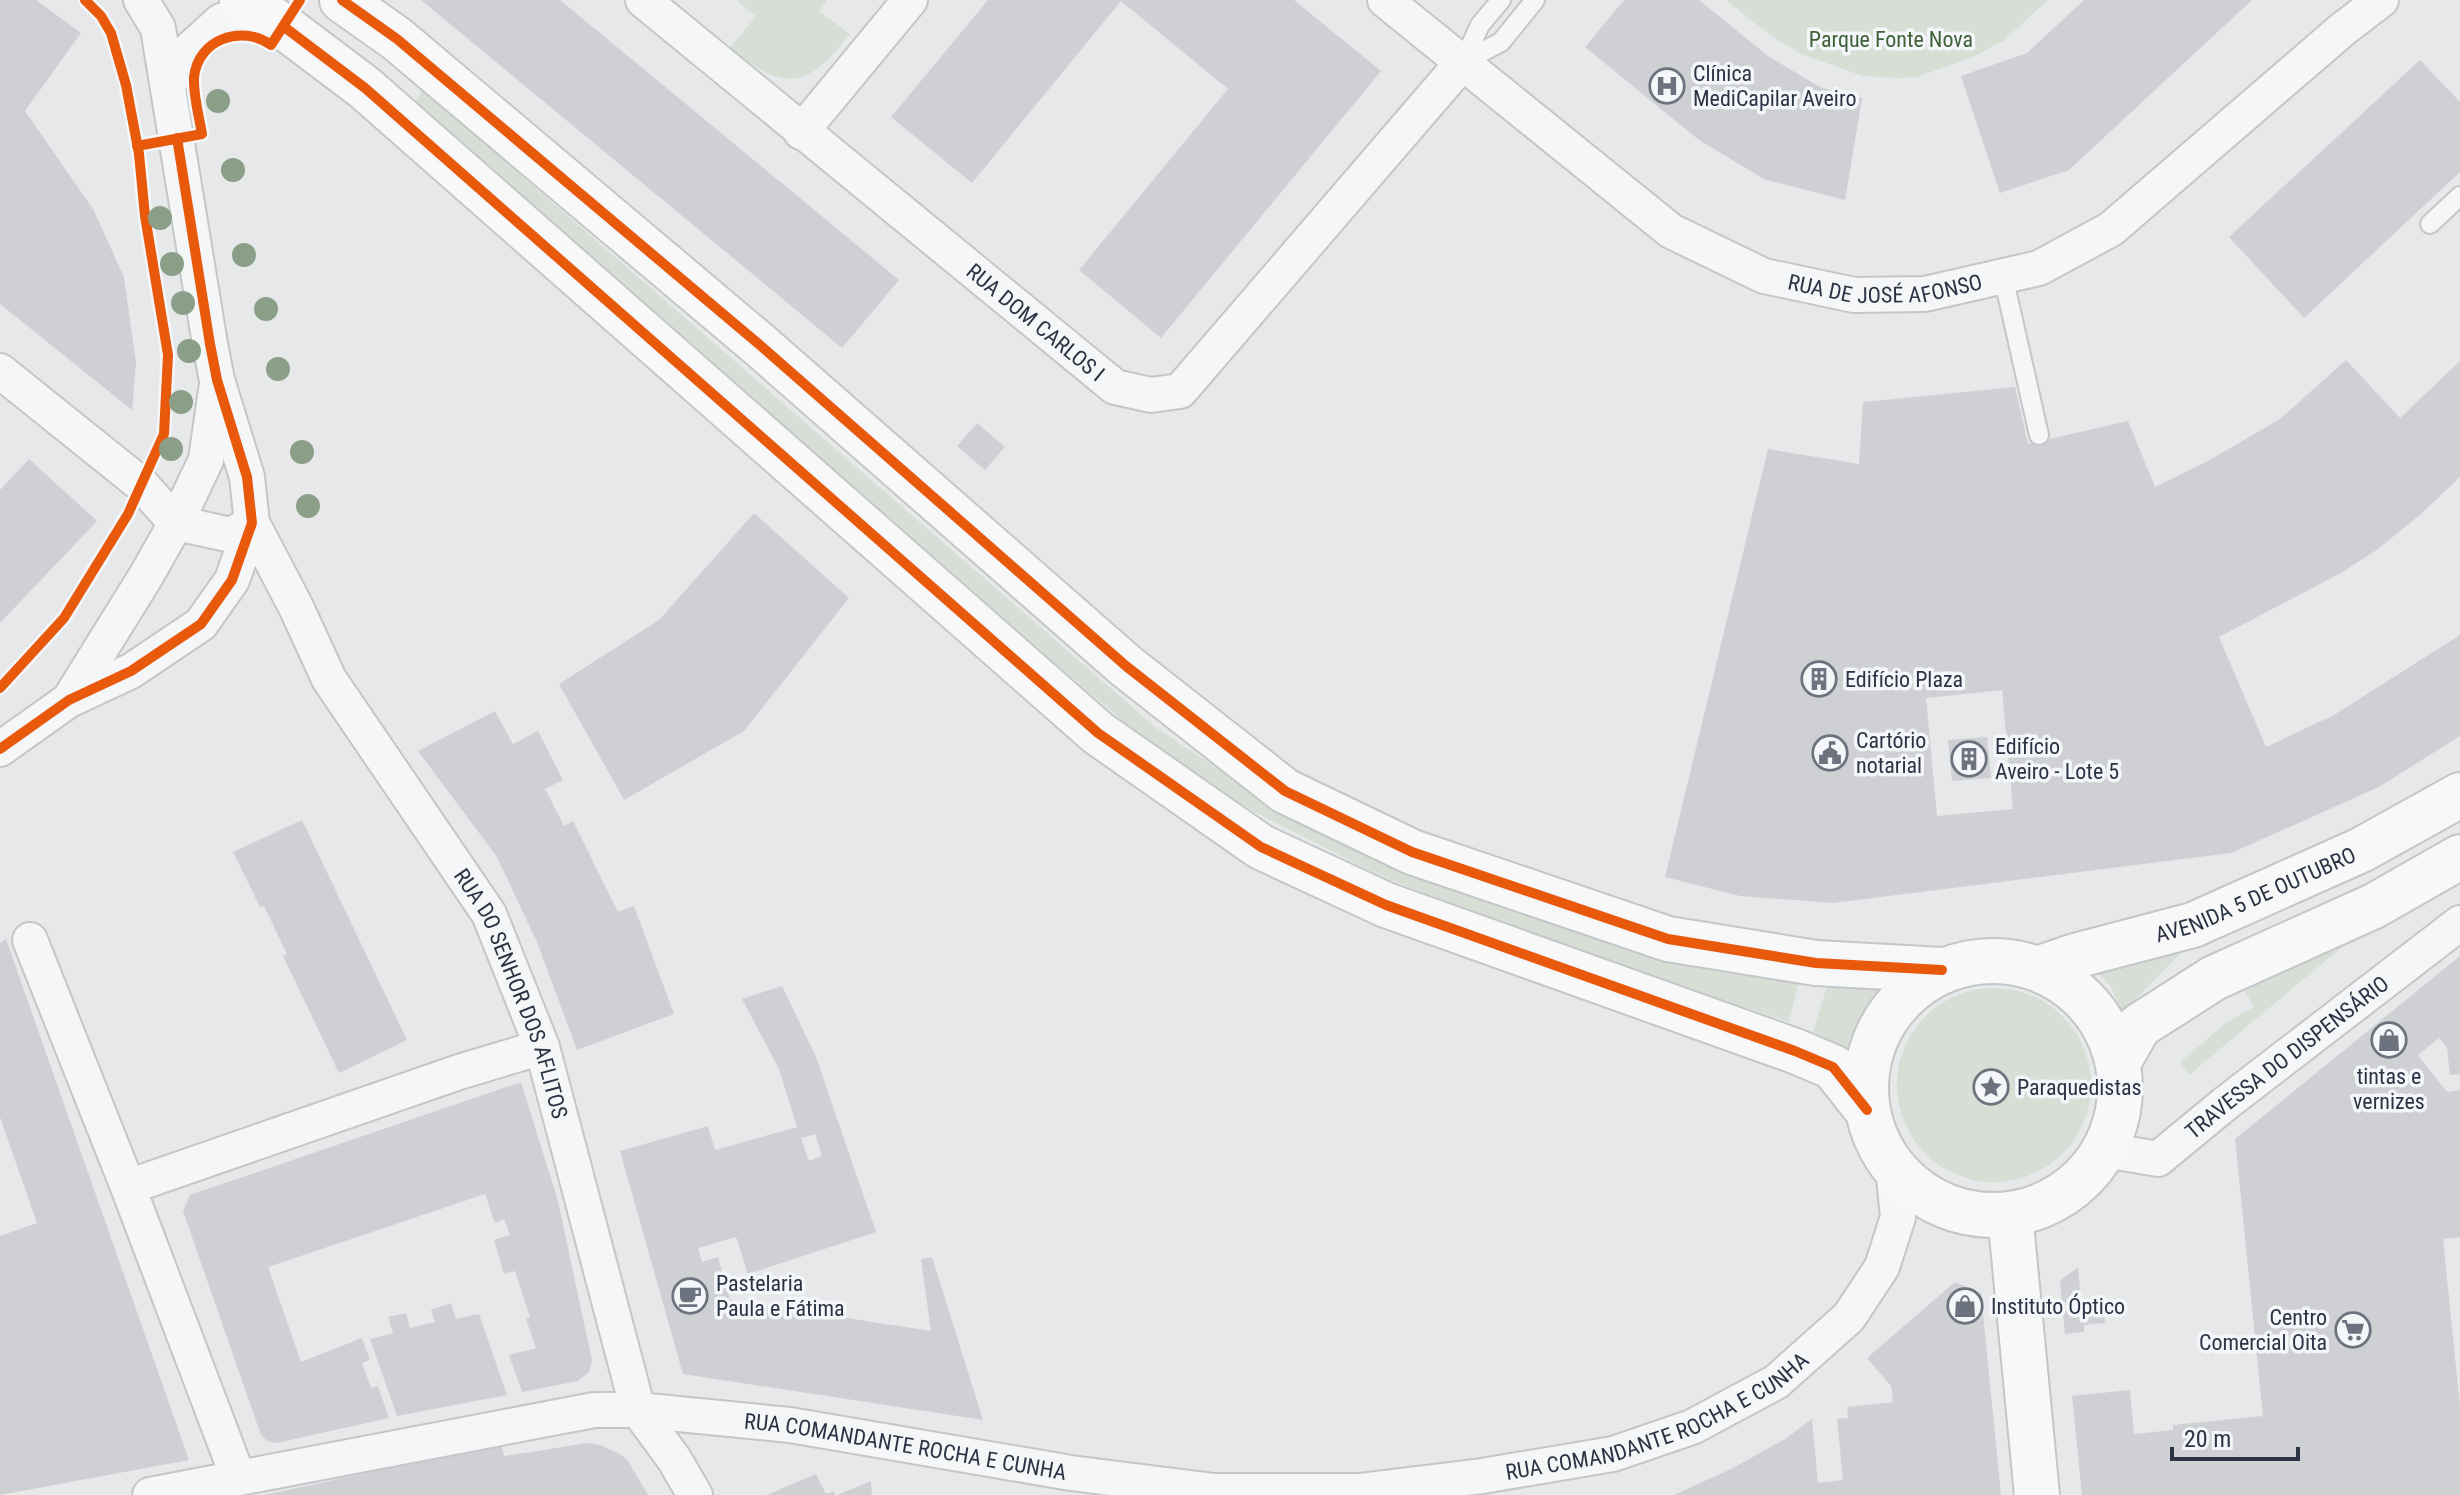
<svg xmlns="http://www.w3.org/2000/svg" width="2460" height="1495" font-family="'Roboto Condensed',sans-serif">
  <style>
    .green { fill: #d6ded6 }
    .building { fill: #ced0d3; fill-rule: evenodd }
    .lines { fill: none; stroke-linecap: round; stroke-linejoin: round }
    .service-casing { stroke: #c4c6c8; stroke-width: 22 }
    .minor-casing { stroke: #c4c6c8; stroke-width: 38 }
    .secondary-casing { stroke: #c4c6c8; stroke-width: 48 }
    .service { stroke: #f5f6f7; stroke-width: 18 }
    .minor { stroke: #f5f6f7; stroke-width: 34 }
    .secondary { stroke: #f8f8f8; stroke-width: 44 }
    .cycleway-casing { stroke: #f4f6f9; stroke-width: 15 }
    .cycleway { stroke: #e8590c; stroke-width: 10 }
    .tree { fill: #8a9e88 }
    .labels { text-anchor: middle; stroke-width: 7; stroke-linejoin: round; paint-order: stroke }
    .park-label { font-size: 22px; fill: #3f6138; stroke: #f4f6f9 }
    .poi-label { font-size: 22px; fill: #2b3445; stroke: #f4f6f9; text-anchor: start }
    .street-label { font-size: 22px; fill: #2b3445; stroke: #f4f6f9 }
  </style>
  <rect width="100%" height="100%" fill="#e6e8ea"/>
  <!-- green -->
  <path class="green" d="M736,0H827L819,11L850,34C806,91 784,91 730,48L756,16Z
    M1726,0H2048L2003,41L1973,57L1917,77L1897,78L1863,76L1801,54L1771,36Z
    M423,90L1155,727L1272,805L1800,977L1789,1022L1496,925L1373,872L1245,807L1149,743L1023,636L416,101Z
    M2175,942L2181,953L2122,1013L2111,987L2089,965Z
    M2342,947L2189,1075L2180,1062L2226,1023L2254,1007L2245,991L2271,977Z
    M1829,980L1880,986L1864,1015L1852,1056L1813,1032Z
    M1897 1085a97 97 0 1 1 194 0a97 97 0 1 1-194 0Z"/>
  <!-- building -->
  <path class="building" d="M0,0H36L81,33L25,111L93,209L124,277L136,363L132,410L0,304Z
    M421,0H560L899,280L842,348Z
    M988,0H1294L1381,71L1161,338L1079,270L1228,89L1121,1L972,183L891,117Z
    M1624,0H1699L1768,56L1820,87L1862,98L1845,200L1764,179L1699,140L1585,47Z
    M2084,0H2252L2069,170L2000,193L1961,76L2027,53Z
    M2420,60L2460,102V172L2304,318L2229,237Z
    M2346,360L2400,418L2460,361V477L2421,514L2378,549L2341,573L2219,637L2266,747L2334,715L2460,635V736L2379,787L2231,853L1833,903L1740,896L1665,877L1768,449L1859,464L1863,402L2015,387L2028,444L2128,421L2155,487L2208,461L2280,419ZM2002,690L2013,809L1937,816L1926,698Z
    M977,423L1005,447L985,470L957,446Z
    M29,459L97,521L0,623V490Z
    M754,513L849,598L744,731L624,800L559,684L659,620Z
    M495,711L513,744L538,731L563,780L545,789L564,826L573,821L618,912L634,906L674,1014L577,1050L537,942L497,857L418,751Z
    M1987,737L1991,778L1952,781L1948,740Z
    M302,820L407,1040L339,1073L283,956L287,954L264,906L260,907L233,852Z
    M6,939L189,1460L0,1495V1236L37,1223L0,1117V943Z
    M2460,956V1074L2450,1075L2447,1048L2439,1038L2418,1055L2447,1092L2460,1090V1237L2443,1239L2460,1407V1495H2082L2072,1396L2130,1390L2134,1434L2173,1430V1425L2263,1416L2235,1139Z
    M782,986L816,1057L876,1232L748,1274L736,1237L698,1248L702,1262L718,1257L730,1300L931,1331L921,1259L932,1257L983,1420L683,1374L620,1151L708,1126L715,1150L797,1127L779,1069L742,999ZM815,1134L822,1156L809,1161L801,1138Z
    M521,1082L558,1201L592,1361L589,1372L578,1381L522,1392L509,1355L536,1348L526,1319L530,1317L515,1271L504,1274L494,1240L510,1235L504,1219L495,1223L485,1194L268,1267L301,1362L362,1338L370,1360L362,1363L371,1388L378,1386L389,1418L277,1443L267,1441L261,1435L183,1211L190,1195Z
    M2078,1267L2082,1311L2104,1309L2105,1323L2084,1325V1332L2065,1334L2060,1281Z
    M1955,1282L1981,1293L2001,1495H1674L1733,1468L1785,1439L1812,1419L1818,1483L1843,1480L1837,1419L1848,1418L1847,1407L1893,1402L1891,1386L1867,1358Z
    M451,1303L456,1319L479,1314L507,1395L397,1416L370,1339L393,1333L388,1317L406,1313L410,1328L435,1322L431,1310Z
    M588,1443L600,1445L620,1454L628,1461L648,1495H264L501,1444L504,1456Z
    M816,1474L826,1494L834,1491L835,1495H767Z
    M871,1481L872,1495H837Z"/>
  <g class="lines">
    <defs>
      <path id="service" d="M1463,62L1501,42L1535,0
        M1463,62L1480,25L1501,0
        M2430,224L2460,196
        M2003,276L2039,435"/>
      <g id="minor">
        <path id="s1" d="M141,0L158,28L210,344L217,380L247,477L252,523L296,607L329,679L489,914L542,1047L638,1410L674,1459L695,1495"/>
        <path id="s2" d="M643,0L1115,387L1151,395L1180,391L1463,62"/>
        <path id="s3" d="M1385,0L1671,231L1764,276L1854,295L1925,294L2039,268L2111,229L2343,29L2381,0"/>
        <path d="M168,86L187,52L221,21L259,11"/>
        <path d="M801,132L910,0"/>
        <path d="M0,371L142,485L176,523L231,535L252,523"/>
        <path d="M69,700L146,576L176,523L206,460L216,390"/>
        <path d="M0,749L69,700L131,671L201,624L232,580L252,523"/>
        <path d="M30,940L128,1187"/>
        <path id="s4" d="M2105,1150L2158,1159L2226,1103L2460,923"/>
        <path d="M238,1477L128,1187L459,1072L542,1047"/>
        <path id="s5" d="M150,1495L594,1410H638L790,1425L1071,1473L1214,1491H1359L1482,1476L1613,1454L1692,1427L1776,1382L1849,1317L1882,1267L1898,1217L1893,1168"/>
      </g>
      <g id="secondary">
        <path d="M242,0L283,26L365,88L1098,733L1261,847L1386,905L1795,1051L1833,1067L1867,1110"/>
        <path d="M342,0L397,39L761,346L1126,666L1285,791L1412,852L1668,939L1816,963L1942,970"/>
        <circle cx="1993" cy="1088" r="127"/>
        <path id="s6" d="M2040,968L2075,956L2193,925L2361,850L2460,795"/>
        <path d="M2118,1063L2139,1026L2214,978L2374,906L2460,857"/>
        <path d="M2010,1214L2037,1495"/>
      </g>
    </defs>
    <!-- service casing -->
    <use href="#service" class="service-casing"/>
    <!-- minor casing -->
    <use href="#minor" class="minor-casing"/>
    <!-- secondary casing -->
    <use href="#secondary" class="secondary-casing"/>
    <!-- service -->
    <use href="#service" class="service"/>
    <!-- minor -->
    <use href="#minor" class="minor"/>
    <!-- secondary -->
    <use href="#secondary" class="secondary"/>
    <defs>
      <path id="cycleway" d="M342,0L397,39L761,346L1126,666L1285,791L1412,852L1668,939L1816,963L1942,970
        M283,26L365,88L1098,733L1261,847L1386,905L1795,1051L1833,1067L1867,1110
        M137,146L202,134C199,116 193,95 194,77C198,39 242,24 271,45L300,0
        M0,688L64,618L128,514L164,434L168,355L145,216L139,154L126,85L111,33L101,16L85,0
        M0,749L69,700L131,671L201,624L232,580L252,523L247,477L217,380L210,344L177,138"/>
    </defs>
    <!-- cycleway casing -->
    <use href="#cycleway" class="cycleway-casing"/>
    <!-- cycleway -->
    <use href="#cycleway" class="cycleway"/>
  </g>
  <!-- trees -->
  <g class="tree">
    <circle cx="218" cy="101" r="12"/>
    <circle cx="233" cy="170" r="12"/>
    <circle cx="160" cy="218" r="12"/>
    <circle cx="244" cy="255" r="12"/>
    <circle cx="172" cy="264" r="12"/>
    <circle cx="183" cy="303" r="12"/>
    <circle cx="266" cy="309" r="12"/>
    <circle cx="189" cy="351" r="12"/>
    <circle cx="278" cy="369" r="12"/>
    <circle cx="181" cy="402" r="12"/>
    <circle cx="171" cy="449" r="12"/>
    <circle cx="302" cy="452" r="12"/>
    <circle cx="308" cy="506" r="12"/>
  </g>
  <!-- icons -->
  <defs>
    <symbol id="hospital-ring" viewBox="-11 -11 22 22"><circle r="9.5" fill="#f4f6f9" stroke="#6c737f" stroke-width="1.5"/><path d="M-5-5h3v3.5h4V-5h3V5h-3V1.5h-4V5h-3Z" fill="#6c737f"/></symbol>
    <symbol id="building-ring" viewBox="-11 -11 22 22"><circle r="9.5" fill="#f4f6f9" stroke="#6c737f" stroke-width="1.5"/><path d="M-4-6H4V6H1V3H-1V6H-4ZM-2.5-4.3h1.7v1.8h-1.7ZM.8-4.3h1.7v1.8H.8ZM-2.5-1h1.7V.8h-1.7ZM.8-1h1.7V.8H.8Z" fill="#6c737f"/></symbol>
    <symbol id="civic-ring" viewBox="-11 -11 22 22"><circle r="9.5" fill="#f4f6f9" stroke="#6c737f" stroke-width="1.5"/><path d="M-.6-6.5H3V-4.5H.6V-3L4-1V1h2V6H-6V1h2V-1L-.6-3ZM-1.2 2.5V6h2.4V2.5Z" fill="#6c737f"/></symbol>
    <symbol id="shop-ring" viewBox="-11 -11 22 22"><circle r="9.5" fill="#f4f6f9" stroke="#6c737f" stroke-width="1.5"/><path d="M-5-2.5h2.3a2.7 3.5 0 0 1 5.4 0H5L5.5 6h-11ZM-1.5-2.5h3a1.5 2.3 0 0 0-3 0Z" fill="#6c737f"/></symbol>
    <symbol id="sight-ring" viewBox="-11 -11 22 22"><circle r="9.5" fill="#f4f6f9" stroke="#6c737f" stroke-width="1.5"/><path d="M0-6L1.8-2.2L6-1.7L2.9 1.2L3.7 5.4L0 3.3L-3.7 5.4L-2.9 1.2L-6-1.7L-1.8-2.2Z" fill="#6c737f"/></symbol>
    <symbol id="cafe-ring" viewBox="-11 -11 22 22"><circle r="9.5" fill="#f4f6f9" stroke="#6c737f" stroke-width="1.5"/><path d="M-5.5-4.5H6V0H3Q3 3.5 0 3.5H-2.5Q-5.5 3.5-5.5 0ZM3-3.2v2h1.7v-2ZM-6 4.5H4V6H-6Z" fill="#6c737f"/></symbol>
    <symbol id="supermarket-ring" viewBox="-11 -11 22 22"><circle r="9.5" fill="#f4f6f9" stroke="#6c737f" stroke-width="1.5"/><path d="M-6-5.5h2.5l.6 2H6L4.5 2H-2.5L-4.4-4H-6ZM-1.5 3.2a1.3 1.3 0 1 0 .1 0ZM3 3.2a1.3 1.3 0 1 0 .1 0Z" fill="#6c737f"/></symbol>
  </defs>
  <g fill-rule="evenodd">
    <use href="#hospital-ring" x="1647" y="66" width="40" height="40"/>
    <use href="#building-ring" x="1799" y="659" width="40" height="40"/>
    <use href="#civic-ring" x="1810" y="733" width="40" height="40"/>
    <use href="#building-ring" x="1949" y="739" width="40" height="40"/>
    <use href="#shop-ring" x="2369" y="1020" width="40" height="40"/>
    <use href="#sight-ring" x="1971" y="1067" width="40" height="40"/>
    <use href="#cafe-ring" x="670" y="1276" width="40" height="40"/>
    <use href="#shop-ring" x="1945" y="1286" width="40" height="40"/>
    <use href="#supermarket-ring" x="2333" y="1310" width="40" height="40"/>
  </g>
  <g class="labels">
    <!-- park labels -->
    <g class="park-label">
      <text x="1891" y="47">Parque Fonte Nova</text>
    </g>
    <!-- poi labels -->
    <g class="poi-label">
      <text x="1693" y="81">Clínica<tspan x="1693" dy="25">MediCapilar Aveiro</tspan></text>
      <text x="1845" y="687">Edifício Plaza</text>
      <text x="1856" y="748">Cartório<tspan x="1856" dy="25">notarial</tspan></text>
      <text x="1995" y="754">Edifício<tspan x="1995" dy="25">Aveiro - Lote 5</tspan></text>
      <text x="2389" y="1084" text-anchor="middle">tintas e<tspan x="2389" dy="25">vernizes</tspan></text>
      <text x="2017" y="1095">Paraquedistas</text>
      <text x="716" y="1291">Pastelaria<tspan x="716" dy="25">Paula e Fátima</tspan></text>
      <text x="1991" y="1314">Instituto Óptico</text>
      <text x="2327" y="1325" text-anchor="end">Centro<tspan x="2327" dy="25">Comercial Oita</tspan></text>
    </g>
    <!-- street labels -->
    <g class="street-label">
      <text dy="8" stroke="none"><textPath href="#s3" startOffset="594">RUA DE JOSÉ AFONSO</textPath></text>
      <text dy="8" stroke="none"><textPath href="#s2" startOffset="508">RUA DOM CARLOS I</textPath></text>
      <text dy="8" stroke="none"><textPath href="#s6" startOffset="228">AVENIDA 5 DE OUTUBRO</textPath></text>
      <text dy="8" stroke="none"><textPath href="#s1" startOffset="1078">RUA DO SENHOR DOS AFLITOS</textPath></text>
      <text dy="8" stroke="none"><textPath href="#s4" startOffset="218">TRAVESSA DO DISPENSÁRIO</textPath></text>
      <text dy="8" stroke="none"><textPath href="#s5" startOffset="1534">RUA COMANDANTE ROCHA E CUNHA</textPath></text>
      <text dy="8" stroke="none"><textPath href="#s5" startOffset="766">RUA COMANDANTE ROCHA E CUNHA</textPath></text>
    </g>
  </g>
  <!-- scale -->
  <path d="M2172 1447v12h126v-12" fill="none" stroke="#2b3445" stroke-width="4"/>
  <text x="2184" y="1447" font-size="24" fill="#2b3445" stroke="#f4f6f9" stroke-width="6" paint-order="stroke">20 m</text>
</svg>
